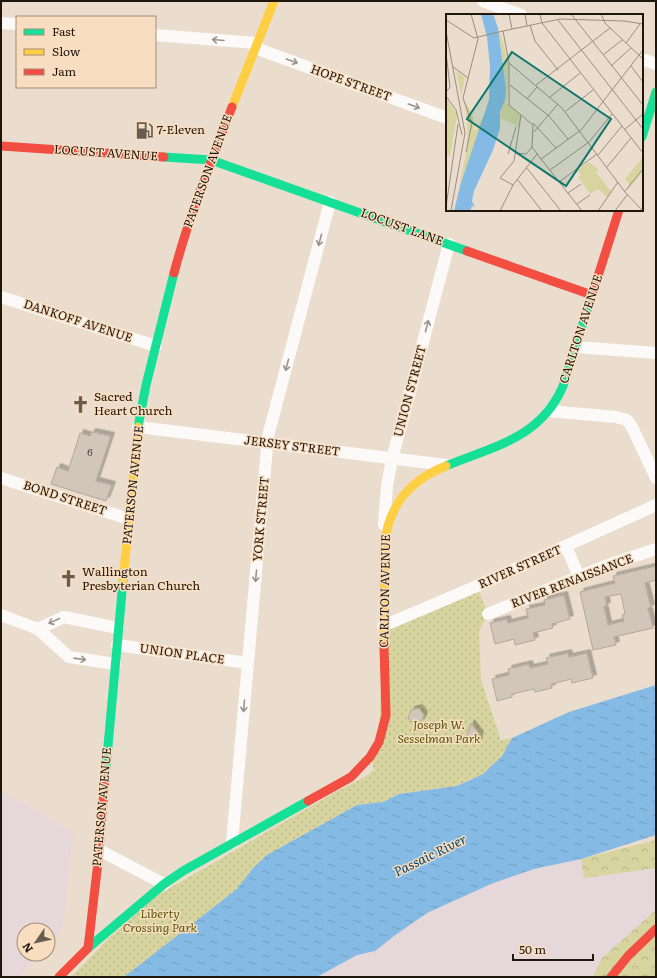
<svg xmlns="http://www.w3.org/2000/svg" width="657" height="978" font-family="Literata,serif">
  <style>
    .industrial { fill: #e6d7da }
    .forest { fill: url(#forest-crowns) }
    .park { fill: url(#park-dots) }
    .water { fill: url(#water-ripples) }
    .building { fill: #d2c6bb; stroke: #b2a79b; fill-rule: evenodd; filter: url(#shadow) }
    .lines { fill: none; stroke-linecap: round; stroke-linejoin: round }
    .street { stroke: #fcfaf8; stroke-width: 12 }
    .fast { stroke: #16e098; stroke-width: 9 }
    .slow { stroke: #ffcf43; stroke-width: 9 }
    .jam { stroke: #f24e42; stroke-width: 9 }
    .oneway { stroke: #99938e }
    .labels { text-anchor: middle; stroke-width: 3; stroke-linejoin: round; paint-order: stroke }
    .number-label { font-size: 10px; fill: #4e4339 }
    .street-label { font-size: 12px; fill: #20160c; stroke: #f8ddc1 }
    .poi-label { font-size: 12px; fill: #20160c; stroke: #f8ddc1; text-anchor: start }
    .park-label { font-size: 12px; font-style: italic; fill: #57590a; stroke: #f8ddc1 }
    .water-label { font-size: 13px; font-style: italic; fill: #00436e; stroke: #f8ddc1 }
    .inset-road { fill: none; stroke: #9a8d80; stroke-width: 1 }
    .view { fill: #0f766e; fill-opacity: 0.15; stroke: #0f766e; stroke-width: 2 }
    .inset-edge { fill: none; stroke: #20160c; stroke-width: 2 }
  </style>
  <defs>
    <pattern id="forest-crowns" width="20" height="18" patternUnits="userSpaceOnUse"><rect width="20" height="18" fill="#d7d49f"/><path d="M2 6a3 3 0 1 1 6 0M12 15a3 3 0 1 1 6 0" fill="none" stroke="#b8b588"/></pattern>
    <pattern id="park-dots" width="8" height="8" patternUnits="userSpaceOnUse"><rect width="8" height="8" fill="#d7d49f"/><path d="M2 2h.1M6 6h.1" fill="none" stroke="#b8b588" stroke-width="1.8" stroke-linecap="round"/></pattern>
    <pattern id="water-ripples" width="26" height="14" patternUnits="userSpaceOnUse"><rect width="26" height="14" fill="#84bae4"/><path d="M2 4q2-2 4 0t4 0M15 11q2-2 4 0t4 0" fill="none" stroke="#729fc2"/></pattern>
    <filter id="shadow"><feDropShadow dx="3.5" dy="-3.5" stdDeviation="0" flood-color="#0004"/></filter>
  </defs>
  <rect width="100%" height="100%" fill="#ebddce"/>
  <!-- industrial -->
  <path class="industrial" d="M1,790L73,832L63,928L48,945V930H24V954H39L18,977H1Z
    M581,859L585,878L656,868V910L602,958L593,977H317L357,955L375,951L394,936L427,913L491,884L534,869Z"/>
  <!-- forest -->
  <path class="forest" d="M656,840V868L584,878L581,859Z
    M656,910V977H593L602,958Z"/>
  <!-- park -->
  <path class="park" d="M477,586L488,614L479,631L481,680L501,740L512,738L502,756L483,774L457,786L399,794L383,802L357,805L267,855L253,868L237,889L124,977H71L109,938L158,895L334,793L363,778L374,770L371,757L379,744L383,626Z"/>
  <!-- water -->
  <path class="water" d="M656,685V835L581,859L534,869L491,884L427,913L394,936L375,951L357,955L317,977H124L237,889L253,868L267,855L357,805L383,802L399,794L457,786L483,774L502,756L512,738L569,712Z"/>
  <!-- building -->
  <path class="building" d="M92,432L111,436L96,481L112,485L106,501L51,484L57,467L68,471L80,433L90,436Z
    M656,566V580L645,583L651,608H648L653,628L614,637L616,645L593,650L580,592L615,583L613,576ZM621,594L625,614L622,615L624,621L608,625L604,606H607L605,597Z
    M564,595L570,619L552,624L553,628L533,633L535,640L515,645L514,639L495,644L490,623L507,619L508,623L528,618L526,609L545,605L544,600Z
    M568,653L569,657L587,653L593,678L572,683L571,679L551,684L552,688L535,692L534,689L512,694V697L497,701L492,679L509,675L508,669L529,664L530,668L548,664L546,658Z
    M419,708L424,715L421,722L413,723L408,718L411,710Z
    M471,723L480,735L478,742L464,744Z"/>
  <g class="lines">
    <!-- street -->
    <path class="street" d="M483,1L521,15
      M1,23L17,24
      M155,35L257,43
      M255,48L447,118
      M642,59L656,64
      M1,297L156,346
      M576,347L656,353
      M549,411L616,417L627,420L632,427L656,478
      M138,427L446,465
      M1,478L129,519
      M384,525L387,486L392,459L449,244
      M566,546L579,577
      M488,614L605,566L656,549
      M1,615L38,629L69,657L115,664
      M383,626L477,586L656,505
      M38,629L64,617L118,628
      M117,645L248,663
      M232,843L268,436L330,202
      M99,850L164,884"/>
    <!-- fast -->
    <path class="fast" d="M642,137L656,92
      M164,157L211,160L467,251
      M138,427L146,385L174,273
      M446,466C494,446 541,438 563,386L592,295
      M105,779L123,581
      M88,948L164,884L183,871L308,801"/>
    <!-- slow -->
    <path class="slow" d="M232,107L274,1
      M123,581L138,427
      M384,647V549C387,507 408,481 446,466"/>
    <!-- jam -->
    <path class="jam" d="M1,146L164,157
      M467,251L592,295L619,210
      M174,273C189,216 211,162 232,107
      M308,801L351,777L370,757L379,742L386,715L384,647
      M59,977L88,948L98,862L105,779
      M611,977L628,956L656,929"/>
  </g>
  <!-- one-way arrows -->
  <defs><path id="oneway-shaft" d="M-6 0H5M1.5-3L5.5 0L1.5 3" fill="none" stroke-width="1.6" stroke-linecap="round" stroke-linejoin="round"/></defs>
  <g class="oneway">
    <use href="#oneway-shaft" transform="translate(218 40) rotate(-175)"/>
    <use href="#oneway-shaft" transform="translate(292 61) rotate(20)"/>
    <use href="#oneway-shaft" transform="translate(414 106) rotate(20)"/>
    <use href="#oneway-shaft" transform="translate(320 240) rotate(105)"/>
    <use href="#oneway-shaft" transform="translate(427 326) rotate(-75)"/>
    <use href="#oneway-shaft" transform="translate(287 365) rotate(105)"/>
    <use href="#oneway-shaft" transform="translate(256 576) rotate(95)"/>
    <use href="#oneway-shaft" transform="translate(54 621) rotate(155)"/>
    <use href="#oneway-shaft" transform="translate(80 659) rotate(8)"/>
    <use href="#oneway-shaft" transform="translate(244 706) rotate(95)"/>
  </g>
  <!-- icons -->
  <defs>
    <symbol id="fuel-bare" viewBox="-9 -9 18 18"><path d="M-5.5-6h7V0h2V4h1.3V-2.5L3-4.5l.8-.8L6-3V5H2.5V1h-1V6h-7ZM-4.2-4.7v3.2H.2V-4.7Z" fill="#675c50" stroke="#f8ddc1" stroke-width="2.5" paint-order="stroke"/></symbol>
    <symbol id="church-bare" viewBox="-9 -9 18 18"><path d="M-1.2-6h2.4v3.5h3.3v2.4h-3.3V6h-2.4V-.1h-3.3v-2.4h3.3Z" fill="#675c50" stroke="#f8ddc1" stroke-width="2.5" paint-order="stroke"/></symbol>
  </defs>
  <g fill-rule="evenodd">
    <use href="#fuel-bare" x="132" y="118" width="25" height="25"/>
    <use href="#church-bare" x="68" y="392" width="25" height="25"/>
    <use href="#church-bare" x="56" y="566" width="25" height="25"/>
  </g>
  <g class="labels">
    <!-- number labels -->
    <g class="number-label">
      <text x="90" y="456">6</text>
    </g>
    <!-- street labels -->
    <g class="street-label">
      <text transform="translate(351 83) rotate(20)" y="4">HOPE STREET</text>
      <text transform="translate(106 153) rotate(4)" y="4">LOCUST AVENUE</text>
      <text transform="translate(208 171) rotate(-70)" y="4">PATERSON AVENUE</text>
      <text transform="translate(402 227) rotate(20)" y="4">LOCUST LANE</text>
      <text transform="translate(78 321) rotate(18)" y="4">DANKOFF AVENUE</text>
      <text transform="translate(581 329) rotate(-72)" y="4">CARLTON AVENUE</text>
      <text transform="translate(410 391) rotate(-75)" y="4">UNION STREET</text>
      <text transform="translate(292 446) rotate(7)" y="4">JERSEY STREET</text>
      <text transform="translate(133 485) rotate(-84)" y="4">PATERSON AVENUE</text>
      <text transform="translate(65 498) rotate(18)" y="4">BOND STREET</text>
      <text transform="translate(261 519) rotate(-85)" y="4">YORK STREET</text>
      <text transform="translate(520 567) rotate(-24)" y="4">RIVER STREET</text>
      <text transform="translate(572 581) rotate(-21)" y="4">RIVER RENAISSANCE</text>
      <text transform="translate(385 591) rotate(-89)" y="4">CARLTON AVENUE</text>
      <text transform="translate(182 654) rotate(8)" y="4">UNION PLACE</text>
      <text transform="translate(102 807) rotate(-85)" y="4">PATERSON AVENUE</text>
    </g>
    <!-- poi labels -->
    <g class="poi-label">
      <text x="157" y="134">7-Eleven</text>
      <text x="94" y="401">Sacred<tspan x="94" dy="14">Heart Church</tspan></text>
      <text x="82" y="576">Wallington<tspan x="82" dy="14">Presbyterian Church</tspan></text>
    </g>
    <!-- park labels -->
    <g class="park-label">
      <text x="439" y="729">Joseph W.<tspan x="439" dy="14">Sesselman Park</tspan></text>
      <text x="160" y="918">Liberty<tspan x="160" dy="14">Crossing Park</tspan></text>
    </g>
    <!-- water labels -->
    <g class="water-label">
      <text transform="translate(430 855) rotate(-26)" y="5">Passaic River</text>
    </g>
  </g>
  <!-- overview -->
  <g transform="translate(446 14)">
    <rect width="197" height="197" fill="#ebddce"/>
    <path d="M10,57L19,64L15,81ZM18,86L27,101L29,118L36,104L38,105L13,175L21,134L22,117Z" fill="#d7d49f"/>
    <path d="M53,20H55L63,52L61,90L75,101L73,113L54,104L60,71ZM0,83L11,101L4,143L0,140ZM197,143V157L182,176L183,170L179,165ZM143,148L153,156L150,158L165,177L161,183L152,175L144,180L132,163L135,161L131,156Z" fill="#d7d49f"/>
    <path d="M35,0H47L52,14L60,74L59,86L54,98V114L47,136L28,177L26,187L29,193L26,192L24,197H8L14,172L43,86L44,53L41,23Z" fill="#84bae4"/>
    <path class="inset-road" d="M63,0L66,15M79,0L81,12M94,0L96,9L197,139M125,0L197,91M155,0L159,9L197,45M0,6L28,24L57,17L63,49L116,94L179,178L197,197M112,6L197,115M84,11L89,27L112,56M0,17L19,119L5,197M57,17L114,5L178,7L197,10M180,29L194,10M0,38L4,73L0,78M157,41L176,26M63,49V91L87,111L86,133L95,145M6,52L22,64M165,52L185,34M185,52L197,68M64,71L103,102L122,125M90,71L164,14M0,82L10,96L16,121M104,83L134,59M17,84L32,25L25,0M17,84L26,109L20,138M81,85L91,73M120,97L147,76M87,109L110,134M178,116L197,100M88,118L112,90M143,128L166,100M69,139L80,140L86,133M62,140L70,113M152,141L176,112M80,153L115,197M161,153L185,124M104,156L143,128M71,165L96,197M113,168L151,140M67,171L54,164L68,147L75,101M179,177L197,155M122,179L135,170M131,190L144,181M0,193L12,110M54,197L67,171L91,140M136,197L95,145L135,116L197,36M152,197L172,168M169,197L181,181"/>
    <path class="view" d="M66,38L165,105L120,172L21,105Z"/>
    <rect width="197" height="197" class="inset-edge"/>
  </g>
  <!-- border -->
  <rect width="657" height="978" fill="none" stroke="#20160c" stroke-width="4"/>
  <!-- legend -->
  <rect x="16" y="16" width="140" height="72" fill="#f8ddc1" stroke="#a28d79"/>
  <rect x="24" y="29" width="20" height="6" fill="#16e098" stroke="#a28d79"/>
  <text x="52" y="36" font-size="12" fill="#20160c">Fast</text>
  <rect x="24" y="49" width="20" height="6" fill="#ffcf43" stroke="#a28d79"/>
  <text x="52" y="56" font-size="12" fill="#20160c">Slow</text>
  <rect x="24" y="69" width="20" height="6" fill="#f24e42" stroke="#a28d79"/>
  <text x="52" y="76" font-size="12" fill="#20160c">Jam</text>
  <!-- north arrow -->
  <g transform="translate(36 942) rotate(236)"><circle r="19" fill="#f8ddc1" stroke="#a28d79"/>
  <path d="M0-3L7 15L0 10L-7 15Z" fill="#675c50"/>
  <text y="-6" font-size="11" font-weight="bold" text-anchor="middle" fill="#20160c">N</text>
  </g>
  <!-- scale -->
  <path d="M513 954v6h80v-6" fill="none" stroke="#20160c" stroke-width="2"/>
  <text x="519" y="954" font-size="12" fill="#20160c" stroke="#f8ddc1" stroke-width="3" paint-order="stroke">50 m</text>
</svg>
